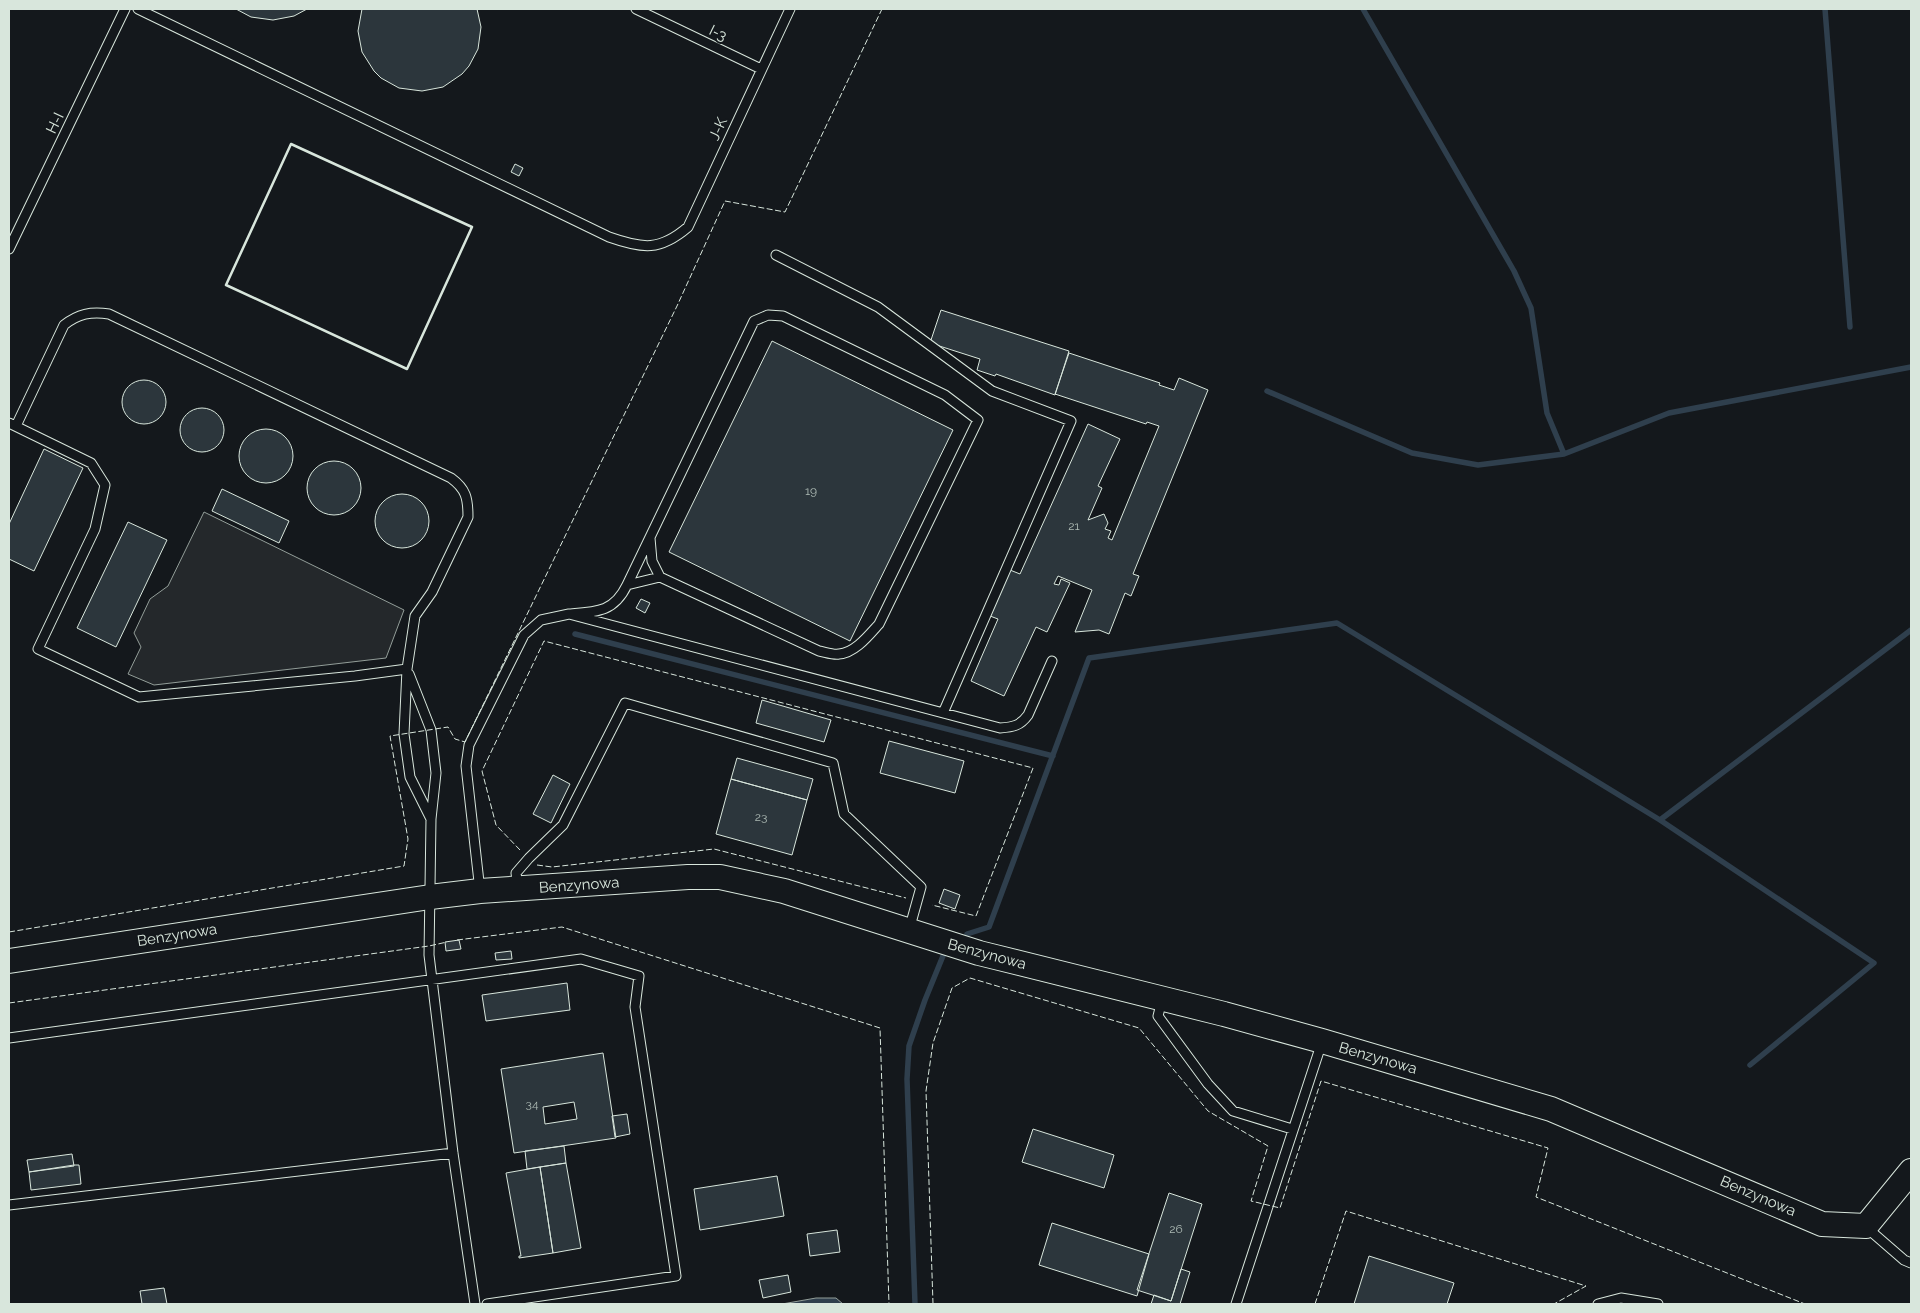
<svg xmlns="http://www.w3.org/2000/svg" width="1920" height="1313" font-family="Raleway,sans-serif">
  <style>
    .parking { fill: #24282b; stroke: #939e99 }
    .water { fill: #2f3f4d; stroke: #939e99 }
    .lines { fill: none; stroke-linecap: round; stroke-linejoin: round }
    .stream { stroke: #2f3f4d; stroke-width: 5.5 }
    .building { fill: #2c363c; stroke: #d8e6dc; fill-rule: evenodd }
    .lane-casing { stroke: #d8e6dc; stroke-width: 11 }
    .secondary-casing { stroke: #d8e6dc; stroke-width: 26 }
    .lane { stroke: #14181c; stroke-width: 9 }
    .secondary { stroke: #14181c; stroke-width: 24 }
    .fence { stroke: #d8e6dc; stroke-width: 1; stroke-dasharray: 6 2.5; stroke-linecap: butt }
    .wall { stroke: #d8e6dc; stroke-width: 2.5 }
    .labels { text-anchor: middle; stroke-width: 4; stroke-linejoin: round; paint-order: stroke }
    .number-label { font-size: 12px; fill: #adbab4 }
    .street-label { font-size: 15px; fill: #d8e6dc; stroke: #14181c }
  </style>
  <rect width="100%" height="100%" fill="#14181c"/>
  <!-- parking -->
  <path class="parking" d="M204,512L404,610L386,658L154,685L128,674L141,647L134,633L150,599L168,586Z"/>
  <!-- water -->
  <path class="water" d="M816,1298H836L843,1304H782Z"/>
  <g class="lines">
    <!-- stream -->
    <path class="stream" d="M1363,9L1514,271L1531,308L1547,413L1564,454
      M1825,9L1850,327
      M1267,391L1412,453L1478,465L1564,454L1669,413L1911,367
      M575,634L1053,756
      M1660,820L1874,963L1750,1065
      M967,934L989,927L1089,658L1337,623L1660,820L1911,630
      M915,1304L907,1079L909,1046L925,1000L945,951"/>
  </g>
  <!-- building -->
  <path class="building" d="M236,9H307L294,16L273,20L251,17Z
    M362,9H477L481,27L478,49L469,66L462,74L443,87L422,91L399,88L381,78L374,71L362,52L358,31Z
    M515,164L523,168L519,176L511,172Z
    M941,310L1069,351L1055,395L996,374L995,376L977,370L980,359L930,343Z
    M772,341L953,430L850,641L669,552Z
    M1069,353L1160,383L1159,385L1174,390L1179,378L1208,390L1133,574L1139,576L1131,596L1125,593L1109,634L1099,630L1075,632L1092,590L1058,576L1054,584L1059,585L1061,579L1070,583L1047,632L1036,627L1004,696L971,681L998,619L990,616L1010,570L1020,574L1088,424L1120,439L1098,486L1102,488L1088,520L1104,514L1108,523L1105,529L1111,531L1108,538L1112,540L1159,426L1147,422L1146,424L1055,394Z
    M122 402a22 22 0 1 1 44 0a22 22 0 1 1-44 0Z
    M180 430a22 22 0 1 1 44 0a22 22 0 1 1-44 0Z
    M239 456a27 27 0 1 1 54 0a27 27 0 1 1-54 0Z
    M44,449L83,468L34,571L9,559V524Z
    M307 488a27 27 0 1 1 54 0a27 27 0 1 1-54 0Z
    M222,489L289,521L279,543L212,511Z
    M375 521a27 27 0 1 1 54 0a27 27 0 1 1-54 0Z
    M128,522L167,540L116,647L77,628Z
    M641,599L650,603L645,613L636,608Z
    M762,700L831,720L824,742L756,723Z
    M889,741L964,761L955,793L880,773Z
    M737,758L813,779L807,800L731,779Z
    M553,775L570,784L551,823L533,814Z
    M731,779L807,800L792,855L716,834Z
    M944,889L960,895L955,909L939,903Z
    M459,940L461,949L446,951L445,942Z
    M511,951L512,959L496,960L495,953Z
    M567,983L570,1010L486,1021L482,995Z
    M603,1053L616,1138L514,1153L501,1069ZM574,1102L577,1119L545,1124L543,1107Z
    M627,1114L630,1134L615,1137L612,1116Z
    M1033,1129L1114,1155L1104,1188L1022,1162Z
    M564,1146L566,1163L527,1169L525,1151Z
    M72,1154L74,1166L29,1172L27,1160Z
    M566,1163L581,1248L553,1253L540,1167Z
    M74,1165H79L81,1184L31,1190L29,1172Z
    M540,1167L553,1253L519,1258V1256H521L506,1173Z
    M777,1176L784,1216L700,1230L694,1189Z
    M1169,1193L1202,1204L1171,1301L1137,1290Z
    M1052,1223L1149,1254L1137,1296L1039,1265Z
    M837,1230L840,1252L810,1256L807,1234Z
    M1369,1256L1454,1283L1447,1304H1354Z
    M1181,1269L1190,1272L1180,1304H1151L1154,1295L1171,1301Z
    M788,1275L791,1292L763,1298L759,1280Z
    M164,1288L167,1304H142L140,1291Z"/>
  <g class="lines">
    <defs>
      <path id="lane" d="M138,9L609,237C643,249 660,251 688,227L790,9
        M636,9L761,69
        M9,249L125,9
        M776,255L878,307L992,391L1071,421L943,713
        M9,423L91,463L105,485L95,529L38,649L139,697L355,676L407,669
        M16,426L64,325C78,314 91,311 109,314L451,478C466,489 468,498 468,517L432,592L415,616L407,669L404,734L410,777L431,819
        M627,585L660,577
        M569,614C597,612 614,612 627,585L754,321L768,315L783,316L945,395L978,420L879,624C869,635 855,653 839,654C833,655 825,652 819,651L660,577L652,561L650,538
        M409,674L431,730L436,773L431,819L429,955L453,1153L475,1304
        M518,887L516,873L529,858L563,825L625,703L833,763L844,814L921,887L909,930
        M480,891L466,766L469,745L524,635L541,620L569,614L1000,728C1013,727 1020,726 1028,715L1052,661
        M1162,1000L1158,1016L1208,1084L1233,1111L1292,1129
        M9,1038L581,959L639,976L635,1007L676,1276L487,1304
        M9,1205L453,1153
        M1866,1227L1904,1260L1911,1263
        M1236,1304L1322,1042
        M1598,1304L1621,1298L1658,1304"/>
      <path id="secondary" d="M9,961L430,897L480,891L688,877H720L784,891L979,953L1224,1014L1322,1041L1551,1109L1822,1224L1866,1226L1911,1171"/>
    </defs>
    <!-- lane casing -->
    <use href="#lane" class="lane-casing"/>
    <!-- secondary casing -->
    <use href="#secondary" class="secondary-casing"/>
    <!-- lane -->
    <use href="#lane" class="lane"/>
    <!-- secondary -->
    <use href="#secondary" class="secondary"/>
    <!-- fence -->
    <path class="fence" d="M520,850L496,825L482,771L544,641L1033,768L976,916L932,905
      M537,865L552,867L714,849L906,898
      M9,932L404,866L408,839L390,736L448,727L455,739L465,742L677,306L725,201L785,212L882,9
      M457,940L562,927L880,1028L889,1304
      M9,1003L429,946L447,942
      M933,1304L926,1091L933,1043L952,988L970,978L1139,1028L1208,1111L1268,1146L1251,1201L1280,1208L1321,1081L1548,1148L1536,1197L1805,1304
      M1315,1304L1346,1211L1586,1286L1554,1304"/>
    <!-- wall -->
    <path class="wall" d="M291,144L472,227L407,369L226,285Z"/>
  </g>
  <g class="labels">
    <!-- number labels -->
    <g class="number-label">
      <text x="811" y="495">19</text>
      <text x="1074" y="530">21</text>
      <text x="761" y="821">23</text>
      <text x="532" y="1108">34</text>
      <text x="1176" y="1233">26</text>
    </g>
    <!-- street labels -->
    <g class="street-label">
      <text transform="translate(718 33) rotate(26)" y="5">I-3</text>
      <text transform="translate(55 123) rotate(-64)" y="5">H-I</text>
      <text transform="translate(718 129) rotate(-65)" y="5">J-K</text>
      <text transform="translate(579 885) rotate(-4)" y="5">Benzynowa</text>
      <text transform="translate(177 935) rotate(-9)" y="5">Benzynowa</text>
      <text transform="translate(987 954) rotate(15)" y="5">Benzynowa</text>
      <text transform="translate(1378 1058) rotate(16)" y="5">Benzynowa</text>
      <text transform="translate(1758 1196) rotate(23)" y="5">Benzynowa</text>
    </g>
  </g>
  <!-- border -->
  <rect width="1920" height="1313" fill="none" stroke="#d8e6dc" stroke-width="20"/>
</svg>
